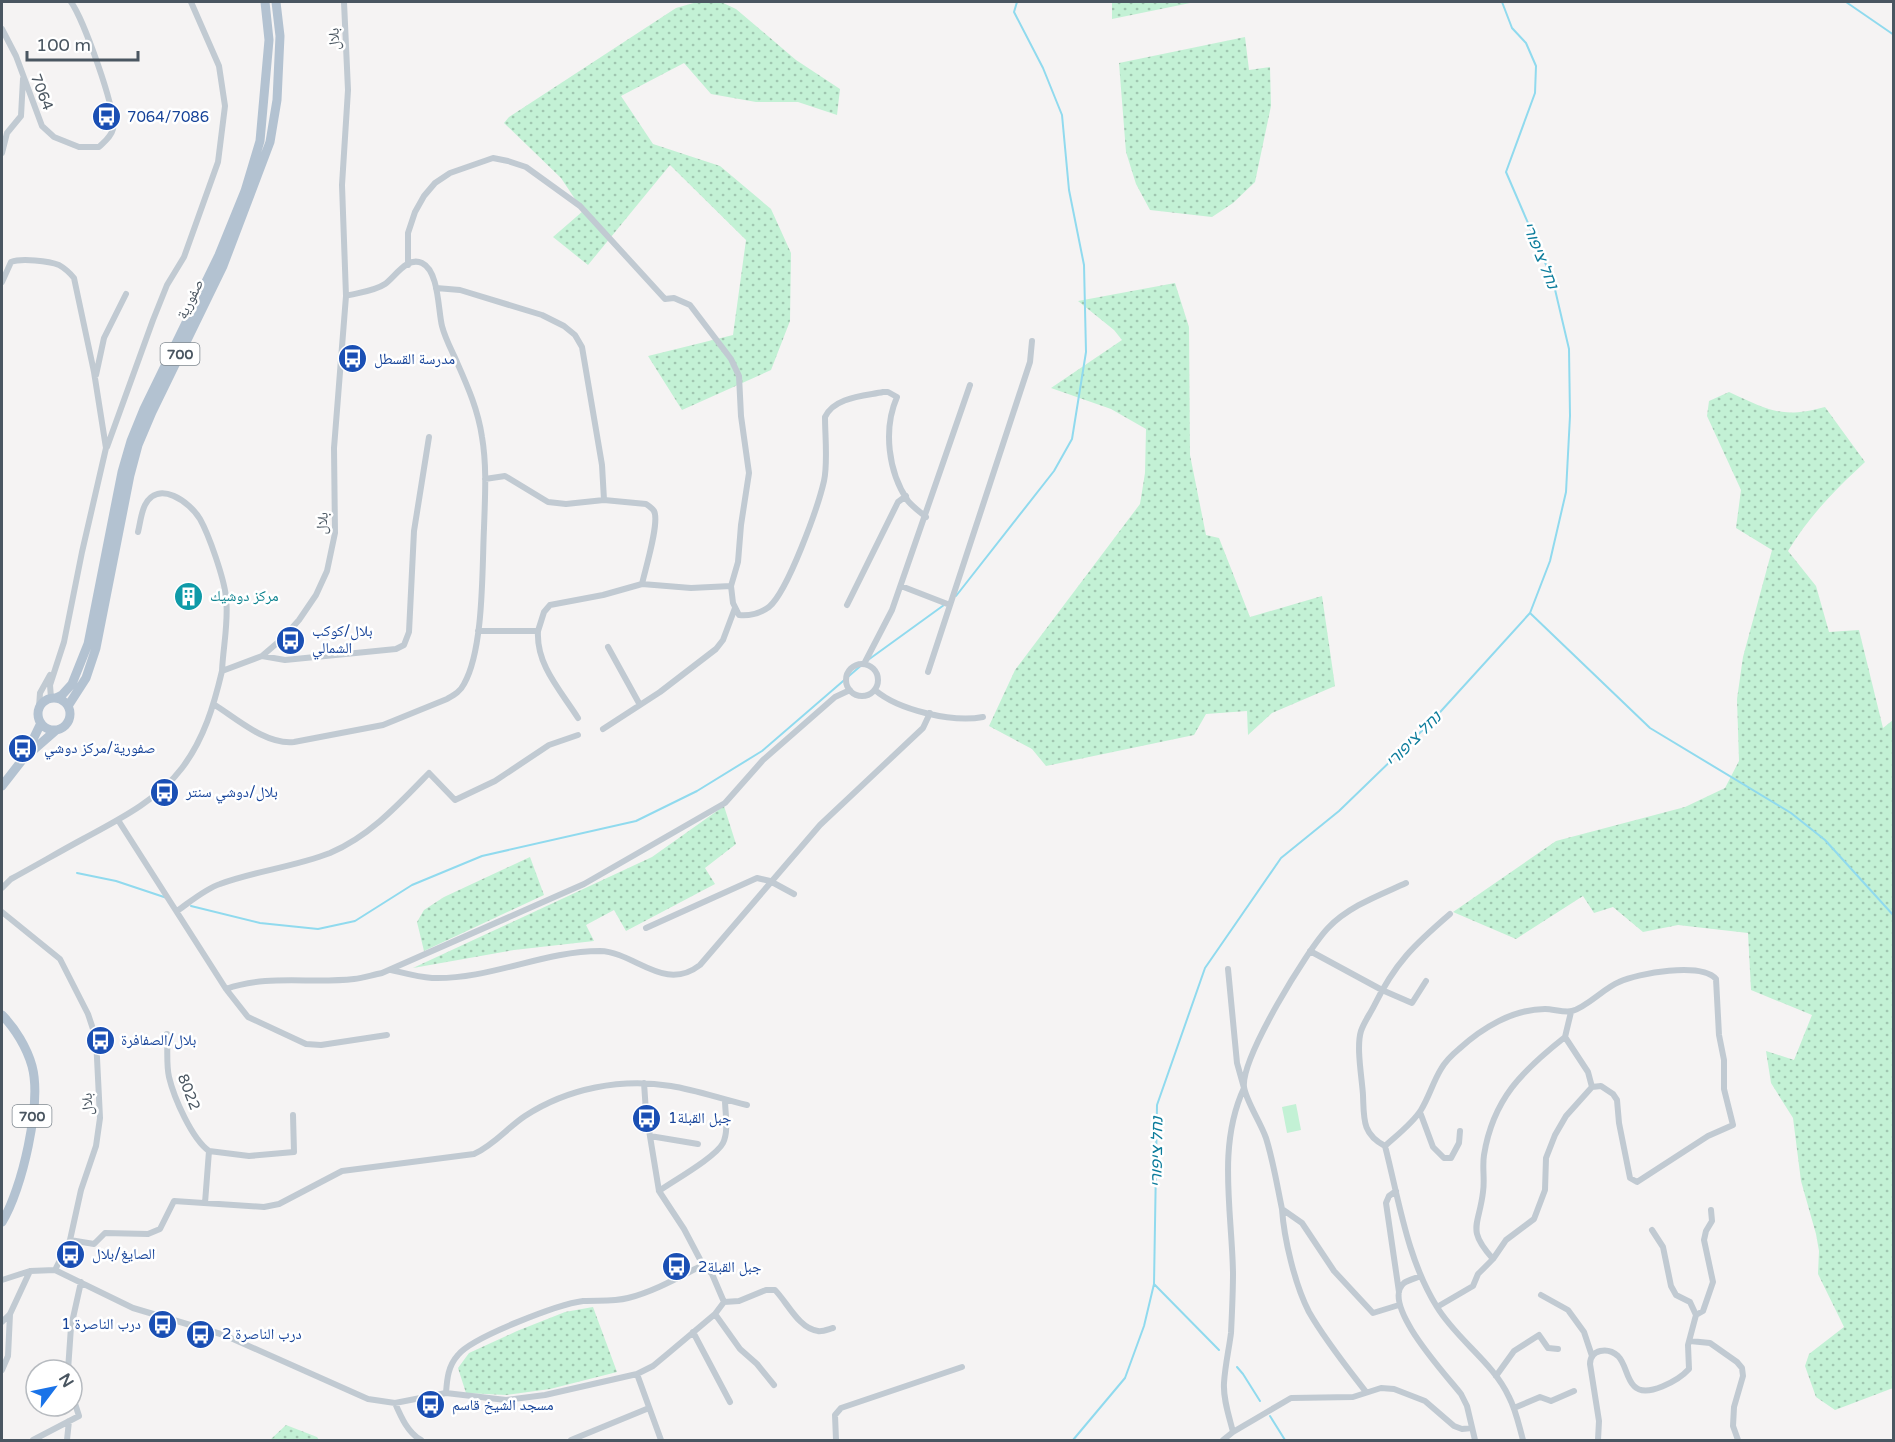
<svg xmlns="http://www.w3.org/2000/svg" width="1895" height="1442" font-family="'Varela Round','Noto Naskh Arabic','Noto Sans Hebrew',sans-serif">
  <style>
    .grass { fill: url(#grass-dots) }
    .park { fill: #c3f1d5 }
    .lines { fill: none; stroke-linecap: round; stroke-linejoin: round }
    .stream { stroke: #90daee; stroke-width: 2 }
    .street { stroke: #c1cad2; stroke-width: 6 }
    .primary { stroke: #b3c2d1; stroke-width: 9 }
    .labels { text-anchor: middle; stroke-width: 5; stroke-linejoin: round; paint-order: stroke }
    .shield { fill: #fff; stroke: #808990; stroke-width: 1.5 }
    .shield-label { font-size: 14px; font-weight: bold; fill: #4a5661 }
    .street-label { font-size: 15px; fill: #4a5661; stroke: #fff }
    .transit-label { font-size: 15px; fill: #164399; stroke: #fff; text-anchor: start }
    .culture-label { font-size: 15px; fill: #0d838f; stroke: #fff; text-anchor: start }
    .water-label { font-size: 16px; font-style: italic; fill: #0c7c9b; stroke: #fff }
  </style>
  <defs>
    <pattern id="grass-dots" width="8" height="8" patternUnits="userSpaceOnUse" patternTransform="scale(1.5)"><rect width="8" height="8" fill="#c3f1d5"/><path d="M2 2h.1M6 6h.1" fill="none" stroke="#a0c6b0" stroke-width="1.8" stroke-linecap="round"/></pattern>
  </defs>
  <rect width="100%" height="100%" fill="#f5f3f3"/>
  <!-- grass -->
  <path class="grass" d="M697,2H721L736,9L796,60L840,89L837,115L798,102H756L711,94L684,63L621,96L653,144L720,166L771,209L791,253L790,321L771,370L682,410L648,356L733,335L746,240L670,165L588,265L553,237L583,211L561,178L504,123L509,117L676,8Z
    M1112,2H1195L1112,19Z
    M1245,37L1249,70L1270,67L1271,106L1255,182L1233,203L1212,217L1150,210L1136,184L1126,152L1119,63Z
    M1175,283L1189,327L1190,455L1206,535L1219,538L1250,617L1322,596L1335,686L1272,713L1248,735L1247,711L1206,714L1194,735L1046,766L1032,749L989,726L1015,670L1140,504L1145,473L1146,429L1111,409L1051,388L1122,340L1114,330L1078,301Z
    M1729,392C1769,410 1780,419 1825,407L1865,462C1834,491 1810,515 1788,551L1816,586L1829,632L1859,630L1883,728L1893,720V1388L1835,1410L1816,1397L1805,1366L1809,1354L1844,1327L1818,1274L1819,1251L1816,1234L1801,1181L1793,1118L1771,1083L1766,1051L1794,1060L1812,1015L1751,990L1748,933L1678,925L1643,932L1613,907L1594,913L1583,896L1516,939L1453,912L1556,841L1685,807L1725,788L1739,761L1737,699L1743,657L1772,550L1736,528L1741,490L1707,416L1709,401Z
    M724,806L736,844L705,868L715,884L626,931L614,910L586,925L594,941L514,950L413,968L652,857Z
    M530,857L544,895L424,951L417,922L424,910L444,897Z
    M593,1307L617,1372L550,1389L506,1395L466,1393L458,1368L469,1353L517,1331L565,1312Z
    M286,1425L317,1437L319,1440H270Z"/>
  <!-- park -->
  <path class="park" d="M1296,1104L1301,1130L1287,1133L1282,1107Z"/>
  <g class="lines">
    <!-- stream -->
    <path class="stream" d="M1846,2L1894,35
      M956,596L1054,471L1072,439L1086,352L1084,265L1069,190L1062,115L1043,68L1014,12L1017,2
      M1530,613L1650,728L1791,813L1825,840L1894,916
      M868,660L944,605
      M77,873L116,881L167,898
      M191,906L260,923L318,929L355,921L412,885L482,856L636,821L697,791L762,751L864,663
      M1154,1284L1219,1350
      M1237,1367L1243,1374L1260,1401
      M1270,1416L1285,1440
      M1073,1440L1125,1378L1144,1326L1154,1284L1157,1105L1205,968L1281,858L1339,811L1432,721L1530,613L1550,561L1566,492L1570,416L1569,349L1553,281L1506,172L1535,93L1536,66L1526,43L1512,28L1502,2"/>
    <!-- street -->
    <path class="street" d="M2,29L16,56L42,126L54,137L79,147H99C105,141 111,137 113,129C117,111 83,18 71,2
      M2,153L7,133L21,116L23,79
      M408,265V233L415,212L424,196L435,183L450,173L493,158L508,161L526,167L580,206L665,299L674,298L690,305L731,359L739,376L741,416L749,473L741,525L738,562L731,586L733,603L739,615C750,616 759,614 769,607C788,591 818,507 824,481C828,463 825,436 825,417C834,397 864,396 883,392H888L897,397C883,429 888,472 908,501C913,507 920,512 926,517
      M2,282L11,262C21,258 49,261 59,265C66,269 70,273 74,278L94,372L106,448L82,552L64,642L50,685L51,698
      M436,288L460,290L542,315L564,326L575,335L582,347L602,465L604,500
      M96,375L104,338L126,294
      M107,447L153,320L167,285L184,257L218,162L225,106L219,66L191,2
      M485,479L505,476L548,502L566,504L604,500L646,504C649,506 652,508 654,511C660,522 645,570 642,584
      M138,532C140,524 141,513 145,505C158,479 190,502 200,519C209,535 224,578 226,597C229,621 223,647 222,671
      M901,586L950,605
      M847,605L898,502L906,496
      M478,631H538L544,612L550,605L603,595L642,584L691,588L731,586
      M538,631C536,665 561,691 578,718
      M608,647L640,705
      M262,656L285,660L396,649L404,645L409,632L414,531L429,437
      M864,664L892,610L970,385
      M846 680a16 16 0 1 1 32 0a16 16 0 1 1-32 0Z
      M928,672L1030,362L1032,341
      M875,690C898,710 953,723 983,717
      M215,705C237,719 266,745 294,742L383,725L447,699C454,695 460,692 464,684C484,649 482,569 484,528C485,498 487,466 482,437C478,409 467,385 456,360C451,349 445,338 442,326C438,310 439,271 422,263C407,256 395,277 385,284C375,291 357,293 346,296
      M39,707L40,693L50,675
      M603,729L660,692L716,649L723,640L735,608
      M118,820L226,989L248,1017L306,1044L321,1045L387,1035
      M2,888L11,879C35,866 59,852 83,839C118,820 158,800 182,768C204,739 214,705 222,671L262,656L283,638L299,620L316,595L327,571L335,533L334,448L346,296L342,185L348,90L344,2
      M177,911C190,902 205,889 220,884C255,871 294,867 330,853C370,836 399,804 429,773L455,800L495,781L549,745L578,735
      M2,912L60,959L88,1014L96,1038L100,1118L96,1146L81,1190L70,1240L55,1270L30,1271L2,1280
      M646,928L757,878L770,881L794,894
      M1310,951L1382,990L1412,1003L1426,981
      M1228,969L1237,1063L1244,1088C1217,1146 1232,1211 1233,1273C1233,1293 1232,1313 1231,1333C1229,1349 1225,1366 1224,1383C1223,1399 1229,1416 1233,1432
      M391,970C404,973 418,977 432,978C489,980 543,951 600,951C635,952 664,993 700,965L820,825L923,728L930,713
      M226,989C267,974 311,984 354,979C363,978 372,975 382,973L584,884L725,803L763,760L835,697L850,690
      M1571,1012L1565,1037L1588,1072L1592,1087
      M167,1034C168,1048 166,1064 169,1077C174,1098 192,1139 209,1151L249,1156L294,1152L293,1115
      M644,1083L646,1112L659,1191C673,1181 716,1157 723,1143C729,1131 725,1112 725,1100
      M1420,1112L1433,1147L1444,1158H1451L1459,1143L1460,1131
      M650,1136L698,1144
      M1385,1146C1362,1134 1364,1119 1363,1095C1362,1078 1356,1047 1361,1031C1364,1022 1370,1014 1374,1006C1395,963 1414,945 1450,914
      M659,1191L684,1229L703,1265L712,1274L724,1302
      M1396,1191L1389,1196L1386,1203L1399,1292
      M205,1203L209,1151
      M1282,1209C1284,1239 1295,1285 1309,1312C1325,1340 1346,1366 1366,1392
      M70,1240L94,1244L105,1233L148,1234L160,1229L174,1201L264,1207L279,1204L342,1171L474,1154C494,1145 507,1128 525,1116C568,1088 621,1078 671,1086C696,1090 721,1099 747,1105
      M1493,1259C1466,1229 1479,1226 1483,1192C1485,1180 1482,1167 1484,1155C1493,1099 1522,1071 1565,1037
      M55,1270L133,1308L224,1335L368,1399L395,1403L446,1393L506,1400L545,1395L637,1374L653,1366L671,1351L715,1314L724,1302L739,1301L766,1290H775C787,1302 799,1329 818,1331C822,1332 829,1329 833,1328
      M1421,1276C1416,1278 1408,1280 1404,1283C1379,1304 1448,1377 1461,1394L1467,1406L1475,1440
      M1541,1295L1568,1310L1584,1332L1592,1356
      M1399,1305L1373,1313L1334,1271L1302,1223L1282,1209C1277,1185 1273,1160 1266,1138C1261,1123 1246,1101 1244,1087C1241,1058 1307,950 1328,928C1349,906 1380,895 1406,883
      M1437,1307L1473,1286L1478,1274L1493,1259L1506,1240L1534,1219L1545,1190L1546,1158L1555,1135L1566,1116L1592,1087L1601,1086L1613,1094L1617,1100L1619,1123L1630,1178L1637,1182L1708,1136L1733,1125L1724,1089V1060L1719,1035L1716,979C1701,962 1638,973 1619,982C1604,988 1587,1007 1572,1011C1565,1013 1553,1009 1545,1009C1513,1009 1482,1028 1459,1049C1453,1054 1445,1062 1441,1069C1433,1082 1429,1097 1421,1110C1412,1124 1397,1135 1385,1146C1399,1200 1407,1259 1437,1307C1457,1340 1493,1362 1509,1397C1516,1410 1519,1426 1523,1440
      M715,1314L740,1349L757,1364L774,1385
      M1696,1315L1703,1311L1713,1282L1704,1240L1706,1231L1712,1221L1711,1210
      M2,1322L10,1314L30,1271
      M693,1332L730,1402
      M1690,1341L1710,1343L1737,1362L1742,1368L1743,1376L1734,1407L1733,1426L1738,1440
      M2,1370L8,1356L10,1314
      M68,1370L71,1327L81,1282
      M637,1374L661,1440
      M1496,1376L1514,1351L1539,1335L1548,1348L1558,1349
      M446,1393C447,1379 448,1366 458,1355C472,1337 559,1304 583,1301C598,1300 613,1302 628,1298C655,1291 679,1277 703,1265
      M395,1403C401,1417 408,1433 421,1440
      M1514,1408L1540,1397L1551,1401L1574,1391
      M33,1440L79,1416L72,1394
      M67,1440L69,1421
      M571,1440L649,1408
      M836,1440L835,1415L841,1408L962,1367
      M1223,1440L1233,1432L1291,1398L1353,1397L1381,1388L1394,1389L1425,1401L1454,1426L1462,1429L1472,1428
      M1598,1440L1599,1421L1590,1364C1590,1349 1608,1347 1618,1356C1626,1364 1626,1378 1634,1386C1646,1399 1679,1380 1689,1369L1688,1345L1696,1315L1690,1302L1676,1295L1671,1286L1663,1247L1652,1230"/>
    <!-- primary -->
    <path class="primary" d="M38 714a16 16 0 1 1 32 0a16 16 0 1 1-32 0Z
      M56,698L62,695L72,684L88,644L122,472L131,441L144,409L219,255L245,191L260,141L269,40L265,2
      M68,706L86,678L96,648L130,475L138,445L152,412L223,266L270,142L277,100L280,36L276,2
      M26,754L41,723
      M2,786L23,759L55,731
      M2,1015C15,1028 27,1048 32,1066C42,1103 22,1190 2,1222"/>
  </g>
  <!-- icons -->
  <defs>
    <symbol id="bus-disc" viewBox="-11 -11 22 22"><circle r="9.5" fill="#1a4fb4" stroke="#fff"/><path d="M-5-6H5V4H4V6H2V4H-2V6H-4V4H-5ZM-3.5-4V0h7V-4ZM-3.5 1.2v1.5H-2V1.2ZM2 1.2v1.5H3.5V1.2Z" fill="#fff"/></symbol>
    <symbol id="building-disc" viewBox="-11 -11 22 22"><circle r="9.5" fill="#0f9aa8" stroke="#fff"/><path d="M-4-6H4V6H1V3H-1V6H-4ZM-2.5-4.3h1.7v1.8h-1.7ZM.8-4.3h1.7v1.8H.8ZM-2.5-1h1.7V.8h-1.7ZM.8-1h1.7V.8H.8Z" fill="#fff"/></symbol>
  </defs>
  <g fill-rule="evenodd">
    <use href="#bus-disc" x="90" y="100" width="33" height="33"/>
    <use href="#bus-disc" x="336" y="342" width="33" height="33"/>
    <use href="#building-disc" x="172" y="580" width="33" height="33"/>
    <use href="#bus-disc" x="274" y="624" width="33" height="33"/>
    <use href="#bus-disc" x="6" y="732" width="33" height="33"/>
    <use href="#bus-disc" x="148" y="776" width="33" height="33"/>
    <use href="#bus-disc" x="84" y="1024" width="33" height="33"/>
    <use href="#bus-disc" x="630" y="1102" width="33" height="33"/>
    <use href="#bus-disc" x="54" y="1238" width="33" height="33"/>
    <use href="#bus-disc" x="660" y="1250" width="33" height="33"/>
    <use href="#bus-disc" x="146" y="1308" width="33" height="33"/>
    <use href="#bus-disc" x="184" y="1318" width="33" height="33"/>
    <use href="#bus-disc" x="414" y="1388" width="33" height="33"/>
  </g>
  <g class="labels">
    <!-- shield labels -->
    <g class="shield">
      <rect x="160.5" y="343" width="39" height="22" rx="4.5"/>
      <rect x="12.5" y="1105" width="39" height="22" rx="4.5"/>
    </g>
    <g class="shield-label">
      <text x="180" y="359">700</text>
      <text x="32" y="1121">700</text>
    </g>
    <!-- street labels -->
    <g class="street-label">
      <text transform="translate(334 39) rotate(-93)" y="5">بلال</text>
      <text transform="translate(42 92) rotate(69)" y="5">7064</text>
      <text transform="translate(190 299) rotate(-64)" y="5">صفورية</text>
      <text transform="translate(322 523) rotate(-85)" y="5">بلال</text>
      <text transform="translate(189 1092) rotate(69)" y="5">8022</text>
      <text transform="translate(87 1104) rotate(-92)" y="5">بلال</text>
    </g>
    <!-- transit labels -->
    <g class="transit-label">
      <text x="127" y="122">7064/7086</text>
      <text x="374" y="364">مدرسة القسطل</text>
      <text x="312" y="636">بلال/كوكب<tspan x="312" dy="17">الشمالي</tspan></text>
      <text x="44" y="753">صفورية/مركز دوشي</text>
      <text x="186" y="797">بلال/دوشي سنتر</text>
      <text x="121" y="1045">بلال/الصفافرة</text>
      <text x="668" y="1123">جبل القبلة1</text>
      <text x="92" y="1259">الصايغ/بلال</text>
      <text x="698" y="1272">جبل القبلة2</text>
      <text x="141" y="1329" text-anchor="end">درب الناصرة 1</text>
      <text x="222" y="1339">درب الناصرة 2</text>
      <text x="452" y="1410">مسجد الشيخ قاسم</text>
    </g>
    <!-- culture labels -->
    <g class="culture-label">
      <text x="210" y="601">مركز دوشيك</text>
    </g>
    <!-- water labels -->
    <g class="water-label">
      <text transform="translate(1541 255) rotate(68)" y="6">נחל ציפורי</text>
      <text transform="translate(1413 739) rotate(-45)" y="6">נחל ציפורי</text>
      <text transform="translate(1156 1152) rotate(-89)" y="6">נחל ציפורי</text>
    </g>
  </g>
  <!-- border -->
  <rect width="1895" height="1442" fill="none" stroke="#4a5661" stroke-width="6"/>
  <!-- north arrow -->
  <g transform="translate(54 1388) rotate(58)"><circle r="28" fill="#ffffff" stroke="#b7bbc0" stroke-width="1.5"/>
  <path d="M0-4.5L10 22L0 15L-10 22Z" fill="#1a73e8"/>
  <text y="-9" font-size="16" font-weight="bold" text-anchor="middle" fill="#4a5661">N</text>
  </g>
  <!-- scale -->
  <path d="M27 51v9h111v-9" fill="none" stroke="#4a5661" stroke-width="3"/>
  <text x="36" y="51" font-size="18" fill="#4a5661" stroke="#ffffff" stroke-width="4.5" paint-order="stroke">100 m</text>
</svg>
